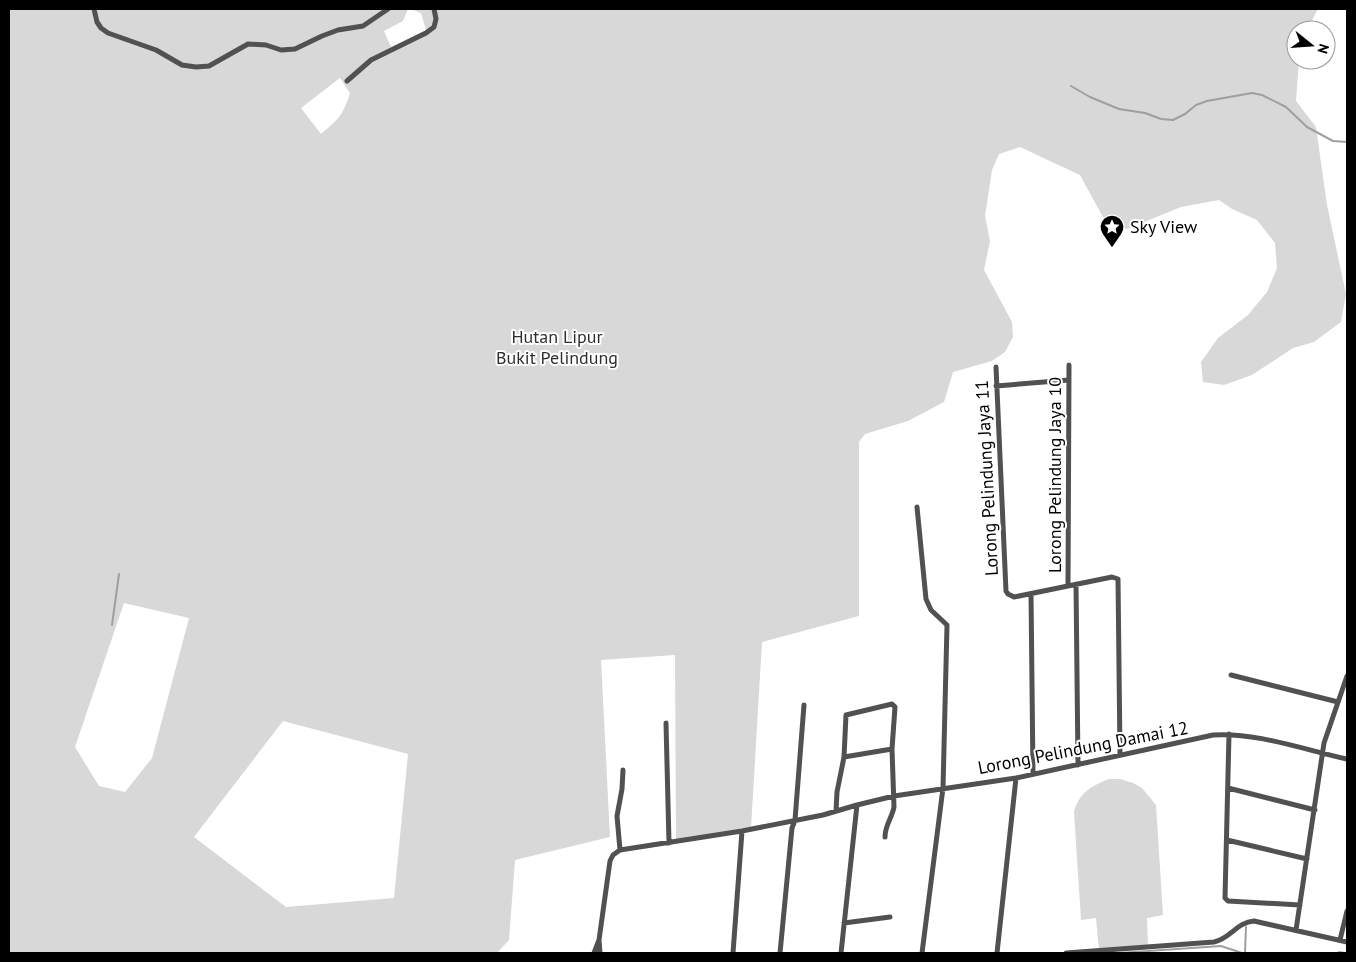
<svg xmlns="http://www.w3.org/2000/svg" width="1356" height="962" font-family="'PT Sans',sans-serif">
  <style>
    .green { fill: #d8d8d8; fill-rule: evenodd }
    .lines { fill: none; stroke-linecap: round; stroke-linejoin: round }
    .stream { stroke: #9f9f9f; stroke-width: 2 }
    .street { stroke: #515151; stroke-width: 5 }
    .labels { text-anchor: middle; stroke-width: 4; stroke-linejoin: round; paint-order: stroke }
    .poi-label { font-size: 18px; fill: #000; stroke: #fff; text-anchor: start }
    .park-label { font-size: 18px; fill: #2f2f2f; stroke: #fff }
    .street-label { font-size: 18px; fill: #000; stroke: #fff }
  </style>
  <rect width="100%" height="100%" fill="#fff"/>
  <!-- green -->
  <path class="green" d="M9,9H408L403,21L384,31L391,47L426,30L421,13L410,9H1318L1307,30H1296V60H1299L1296,101L1316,127L1327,205L1346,294L1341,322L1314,342L1293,348L1252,375L1224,385L1203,382L1201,362L1218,338L1248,315L1267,292L1277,268L1275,243L1257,220L1232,209L1219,200L1181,207L1127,229L1104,219L1080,175L1020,147L999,154L992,170L985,216L990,241L984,270L1012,322L1013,337L1005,352L992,361L953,372L944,402L908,421L865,434L859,442V616L762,642L751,828L676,840L675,655L601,660L610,837L515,860L509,940L497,953H9ZM340,78L350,93C343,115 339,119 321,134L301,108ZM124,603L189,618L152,758L125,792L99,786L75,747ZM283,721L408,754L394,898L286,907L194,837Z
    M1109,779H1120L1133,783L1142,788L1156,805L1163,915L1147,918L1148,945L1099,950L1096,918L1081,920L1074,812C1079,793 1091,786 1109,779Z"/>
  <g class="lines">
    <!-- stream -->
    <path class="stream" d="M1071,86L1090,97L1119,109L1145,113L1161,119L1173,120L1185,114L1196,105L1207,101L1252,93L1262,95L1286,107L1307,127L1333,141L1347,142
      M112,625L119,574
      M1339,952L1345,953
      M1119,953L1221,946L1242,953
      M1245,953L1246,927"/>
    <!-- street -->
    <path class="street" d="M94,9L97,22L101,28L108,33L156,50L182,65L196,67L209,66L248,44L266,45L281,50L295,49L322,36L338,30L363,26L388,9
      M347,81L371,60L426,33L434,27L436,19L434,9
      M996,367L1006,591L1008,594L1014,597L1112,577L1118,579L1120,755
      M996,386L1069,380
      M917,507L926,599L931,610L947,625L943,788L922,953
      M1076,584L1078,765
      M1068,586L1069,365
      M1031,594L1033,774
      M1231,675L1338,702
      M666,723L669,843
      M1229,734L1225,898L1228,901L1300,905
      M844,757L892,749
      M1228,788L1315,810
      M836,811L837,792L844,757L846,715L892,704L895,707L892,749L894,807C892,818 885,825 885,837
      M1227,840L1307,859
      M620,850L617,816L622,789L623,770
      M844,923L890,917
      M1296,930L1324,743L1347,676
      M599,940L600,953
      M1340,940L1347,911
      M594,953L599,940L610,861L613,855L620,850L742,831L823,815L857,805L894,796L1016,778L1213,735C1256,732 1305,750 1347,759
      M733,953L742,831
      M780,953L792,828L795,820L804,705
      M841,953L857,805
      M997,953L1016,778
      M1066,953L1214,942C1230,939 1237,922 1254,921L1347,942"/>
  </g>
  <!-- icons -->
  <defs>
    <symbol id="sight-pin" viewBox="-11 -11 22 30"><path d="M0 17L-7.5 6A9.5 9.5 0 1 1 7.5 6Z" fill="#000" stroke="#fff"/><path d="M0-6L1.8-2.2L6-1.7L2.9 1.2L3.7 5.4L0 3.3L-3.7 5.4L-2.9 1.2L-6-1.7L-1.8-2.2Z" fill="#fff"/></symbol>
  </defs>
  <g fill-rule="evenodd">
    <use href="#sight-pin" x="1098" y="213" width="28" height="38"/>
  </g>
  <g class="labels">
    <!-- poi labels -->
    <g class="poi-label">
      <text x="1130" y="233">Sky View</text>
    </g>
    <!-- park labels -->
    <g class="park-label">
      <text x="557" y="343">Hutan Lipur<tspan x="557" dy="21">Bukit Pelindung</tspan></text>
    </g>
    <!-- street labels -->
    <g class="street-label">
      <text transform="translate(1055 475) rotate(-90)" y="6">Lorong Pelindung Jaya 10</text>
      <text transform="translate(987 478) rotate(-93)" y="6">Lorong Pelindung Jaya 11</text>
      <text transform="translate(1083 748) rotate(-11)" y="6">Lorong Pelindung Damai 12</text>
    </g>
  </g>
  <!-- border -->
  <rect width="1356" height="962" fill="none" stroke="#000000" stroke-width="20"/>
  <!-- north arrow -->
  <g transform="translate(1311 45) rotate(107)"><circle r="24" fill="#ffffff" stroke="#999999"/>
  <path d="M0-4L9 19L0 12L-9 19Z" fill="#000000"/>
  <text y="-8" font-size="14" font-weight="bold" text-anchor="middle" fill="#000000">N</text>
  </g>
</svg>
